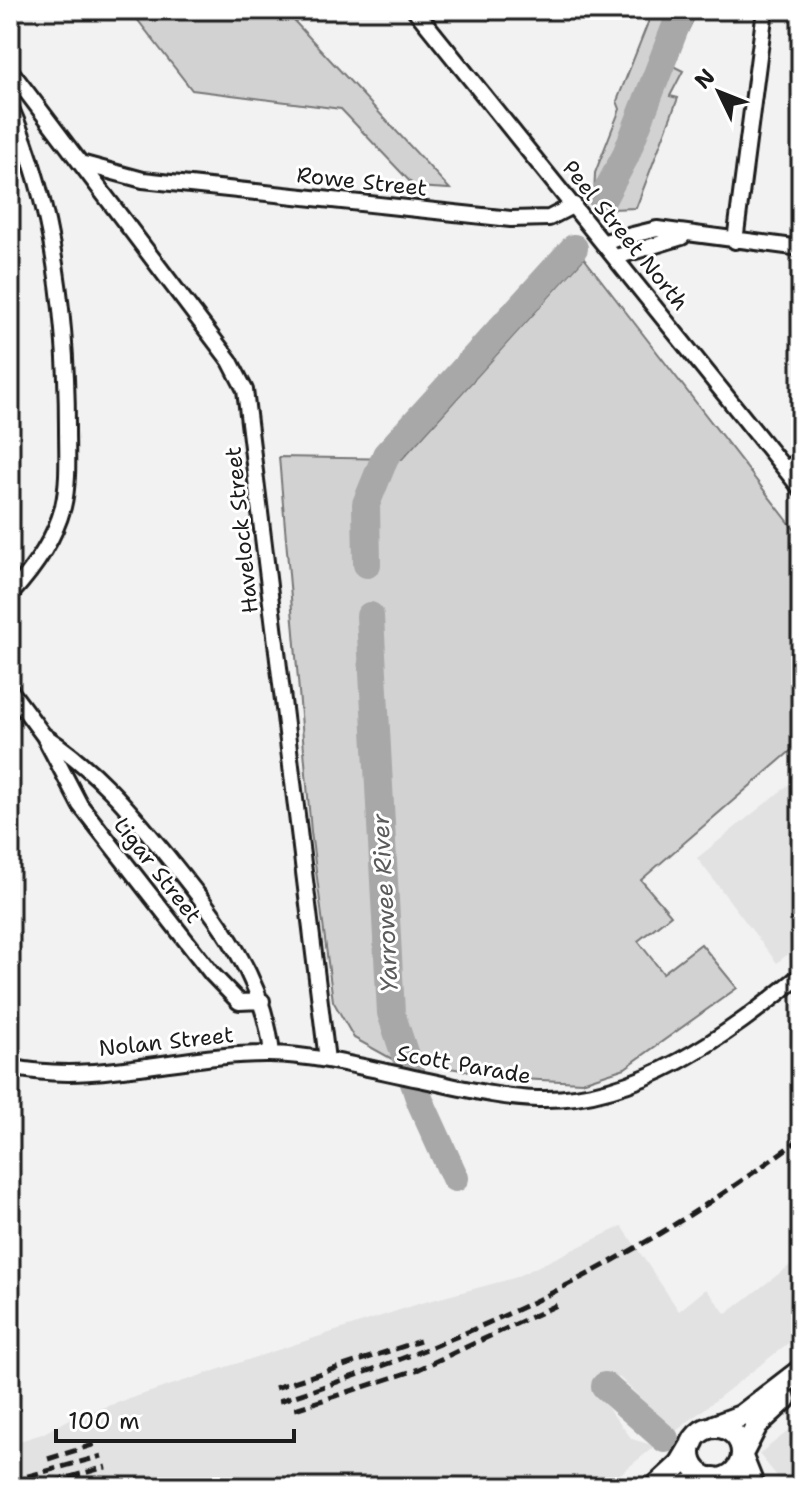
<svg xmlns="http://www.w3.org/2000/svg" width="811" height="1497" font-family="'Shantell Sans',sans-serif">
  <style>
    .built { fill: #e2e2e2 }
    .green { fill: #d2d2d2; stroke: #777; stroke-width: 2 }
    .lines { fill: none; stroke-linecap: round; stroke-linejoin: round }
    .river { stroke: #a8a8a8; stroke-width: 28 }
    .street-casing { stroke: #1c1c1c; stroke-width: 20 }
    .secondary-casing { stroke: #1c1c1c; stroke-width: 26 }
    .street { stroke: #fff; stroke-width: 14 }
    .secondary { stroke: #fff; stroke-width: 20 }
    .rail { stroke: #1c1c1c; stroke-width: 5; stroke-dasharray: 12 6; stroke-linecap: butt }
    .labels { text-anchor: middle; stroke-width: 6; stroke-linejoin: round; paint-order: stroke }
    .street-label { font-size: 22px; fill: #1c1c1c; stroke: #fff }
    .water-label { font-size: 24px; font-style: italic; fill: #5b5b5b; stroke: #fff }
  </style>
  <rect width="100%" height="100%" fill="#f2f2f2"/>
  <filter id="ink" filterUnits="userSpaceOnUse"><feTurbulence type="fractalNoise" baseFrequency=".0125" numOctaves="2"/><feDisplacementMap in="SourceGraphic" scale="16" xChannelSelector="R" yChannelSelector="G"/><feConvolveMatrix kernelMatrix="1 2 1 2 8 2 1 2 1" color-interpolation-filters="sRGB"/></filter>
  <g filter="url(#ink)">
    <!-- built -->
    <path class="built" d="M801,775V943L777,963L697,858Z
      M622,1226L679,1311L706,1289L726,1314L801,1257V1333L675,1432L619,1377L600,1398L632,1439L655,1446L604,1487H10V1444L42,1434L74,1417L418,1304L514,1278Z
      M801,1421V1487H786L759,1454Z"/>
    <!-- green -->
    <path class="green" d="M130,10H284L450,189L415,187L341,109L192,90Z
      M653,10H698L671,65L683,71L670,96L678,98L636,208L611,209L594,199L595,173L620,109L617,101Z
      M584,258L801,538V742L641,880L671,915L638,941L663,973L701,944L737,988L625,1068L582,1082L519,1079L392,1059L354,1038L333,1001L311,832L279,457L402,459Z"/>
    <g class="lines">
      <!-- river -->
      <path class="river" d="M602,200L625,157L682,10
        M367,564L366,504L386,455L574,248
        M370,616L391,1013L420,1101L455,1178
        M605,1386L665,1439"/>
      <defs>
        <path id="street" d="M415,10L801,489
          M10,70L230,361L245,390L327,1060
          M10,106C54,205 67,320 67,428C67,454 69,482 63,507C54,541 34,569 10,595
          M84,164L143,180L511,219L549,218L574,205
          M735,241L765,10
          M604,242L657,229L801,248
          M616,257L682,237
          M786,470L801,458
          M10,690L44,736L80,805L212,974L239,1002L262,1001
          M45,736C97,771 128,808 167,856C215,916 264,974 272,1054
          M10,1067C95,1086 183,1053 269,1054C319,1055 370,1069 419,1079C458,1087 498,1098 538,1099C639,1102 726,1036 801,975"/>
        <path id="secondary" d="M714,1426L741,1416L801,1370
          M690 1453a26 26 0 1 1 52 0a26 26 0 1 1-52 0Z
          M742,1454L757,1425L785,1399
          M742,1457L754,1487
          M655,1487L680,1464L693,1442
          M681,1487L714,1478"/>
      </defs>
      <!-- street casing -->
      <use href="#street" class="street-casing"/>
      <!-- secondary casing -->
      <use href="#secondary" class="secondary-casing"/>
      <!-- street -->
      <use href="#street" class="street"/>
      <!-- secondary -->
      <use href="#secondary" class="secondary"/>
      <!-- rail -->
      <path class="rail" d="M275,1388L420,1341
        M279,1401C475,1340 637,1261 801,1138
        M295,1409L419,1369L559,1304
        M48,1459L99,1443
        M10,1481L102,1456
        M52,1482L106,1467"/>
    </g>
  </g>
  <g class="labels">
    <!-- street labels -->
    <g class="street-label">
      <text transform="translate(362 181) rotate(6)" y="8">Rowe Street</text>
      <text transform="translate(626 235) rotate(51)" y="8">Peel Street North</text>
      <text transform="translate(241 530) rotate(-96)" y="8">Havelock Street</text>
      <text transform="translate(158 870) rotate(52)" y="8">Ligar Street</text>
      <text transform="translate(166 1041) rotate(-6)" y="8">Nolan Street</text>
      <text transform="translate(464 1064) rotate(10)" y="8">Scott Parade</text>
    </g>
    <!-- water labels -->
    <g class="water-label">
      <text transform="translate(385 903) rotate(-93)" y="8">Yarrowee River</text>
    </g>
  </g>
  <!-- margin -->
  <rect width="811" height="1497" fill="none" stroke="#fff" stroke-width="40"/>
  <rect x="20" y="20" width="771" height="1457" fill="none" stroke="#1c1c1c" stroke-width="3" filter="url(#ink)"/>
  <!-- north arrow -->
  <g transform="translate(719 92) rotate(313)" stroke="#ffffff" stroke-width="6" paint-order="stroke">
  <path d="M0-6L14 30L0 20L-14 30Z" fill="#1c1c1c"/>
  <text y="-12" font-size="22" font-weight="bold" text-anchor="middle" fill="#1c1c1c">N</text>
  </g>
  <!-- scale -->
  <path d="M56 1429v12h238v-12" fill="none" stroke="#1c1c1c" stroke-width="4"/>
  <text x="68" y="1429" font-size="24" fill="#1c1c1c" stroke="#ffffff" stroke-width="6" paint-order="stroke">100 m</text>
</svg>
